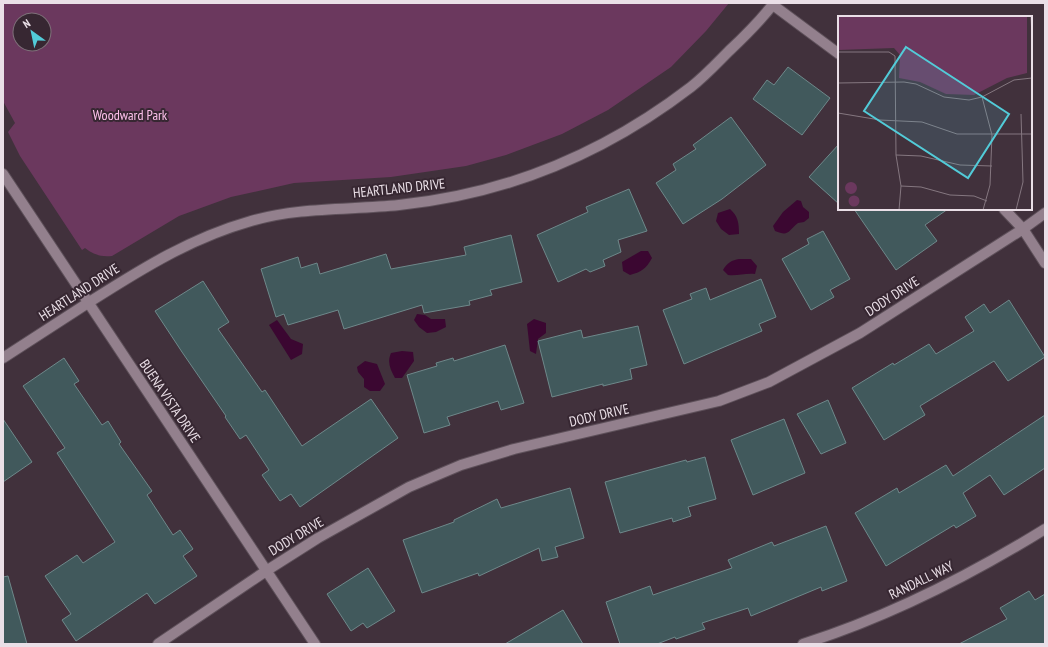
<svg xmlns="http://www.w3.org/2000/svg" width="1048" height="647" font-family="'PT Sans Narrow',sans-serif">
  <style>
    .green { fill: #6b385e; fill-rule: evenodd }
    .water { fill: #3b0731 }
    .building { fill: #41595c; stroke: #6e888a }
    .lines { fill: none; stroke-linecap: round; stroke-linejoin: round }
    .minor-casing { stroke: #5e505a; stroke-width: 12 }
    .minor { stroke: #93808d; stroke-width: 10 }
    .labels { text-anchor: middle; stroke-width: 4; stroke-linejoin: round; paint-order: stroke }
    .park-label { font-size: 14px; fill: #fdc0eb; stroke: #372732 }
    .street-label { font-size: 14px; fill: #eadfe7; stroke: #372732 }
    .inset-road { fill: none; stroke: #857780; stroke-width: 1 }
    .view { fill: #52cbd8; fill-opacity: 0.15; stroke: #52cbd8; stroke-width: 2 }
    .inset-edge { fill: none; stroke: #eadfe7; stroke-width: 2 }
  </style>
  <rect width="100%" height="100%" fill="#41313c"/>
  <!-- green -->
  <path class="green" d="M3,3H729L706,31L671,67L608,110L562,134L506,155L466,166L391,177L294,183L231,197L179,216L112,256C101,257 94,255 85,248L82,250L20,156L8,132L15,123L3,101ZM20,20H44V44H20Z"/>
  <!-- water -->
  <path class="water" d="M797,200L801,201L803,207L809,212V218L804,222L798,223C788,231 789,237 775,231L773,226L783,212Z
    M730,209C738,216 739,223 739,234L729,235L721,229L716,221L718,213Z
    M641,251H648L652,258C646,269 641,272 630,275L623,271L622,262Z
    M739,259H751L757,266L755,274C745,273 738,276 728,275L723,270C727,263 732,260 739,259Z
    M417,314L425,315L431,319H445L446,327L436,332L427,333L419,327L414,320Z
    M534,319L546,323V333L538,339L536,354L530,351L527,324Z
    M277,320L291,339L303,344L302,354L291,360L269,325Z
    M402,351L413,352L414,361L402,378H395C390,369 387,362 391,353Z
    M365,361L377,364L385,384L380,391H370L364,387V379L358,372L357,367Z"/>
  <!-- building -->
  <path class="building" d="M788,67L830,98L802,135L753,99L767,80L774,85Z
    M731,117L766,165L722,199L683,224L656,183L676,170L673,164L696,149L693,145Z
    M839,144V204L809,177Z
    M629,189L647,231L618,240L621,252L603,260L605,266L590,272L586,269L558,282L537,235L588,212L586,207Z
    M854,209H948L925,225L937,241L896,270Z
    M823,231L850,279L830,290L834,297L811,310L782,259L809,244L807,239Z
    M511,235L522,282L490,290L492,295L469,301L470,305L424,313L422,305L344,329L338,310L288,325L284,314L276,317L261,269L298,257L301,268L317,263L320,274L386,254L391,269L466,255L464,247Z
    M761,279L776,317L759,324L762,331L684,364L663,310L692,299L690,294L706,288L710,300Z
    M203,281L229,322L218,329L262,392L265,390L302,446L371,399L398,438L300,507L291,494L280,501L262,475L269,470L246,435L240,439L225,417L226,416L182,352L155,311Z
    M1009,300L1045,357L1008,381L994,361L920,406L925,415L884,440L852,388L893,363L894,365L929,344L936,354L974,331L965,317L984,304L990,313Z
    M638,326L647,365L630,369L632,379L603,386V384L552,397L538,341L581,330L583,338Z
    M505,345L524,403L501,410L498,401L447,417L450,425L424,433L407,375L437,366L436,363L453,358L454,361Z
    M64,358L79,381L74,384L102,425L108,421L121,442L119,444L152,491L147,495L173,535L180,530L193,549L183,556L197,576L155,604L147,593L76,641L62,620L71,614L45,576L77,555L83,563L115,542L57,453L65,448L23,386Z
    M828,400L846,443L821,454L797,414Z
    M1045,415V468L1004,495L990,475L963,493L976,516L956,528L954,525L886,566L855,513L897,488L899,493L946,465L953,476Z
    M3,419L32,462L3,482Z
    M784,419L805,473L753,495L731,440Z
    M705,457L716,499L688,507L691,516L673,522L672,518L620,533L605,482L686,460L687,462Z
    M570,488L584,538L555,547L558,557L542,561L539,548L479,576L478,573L422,593L403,540L454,522V520L497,499L501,508Z
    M826,526L847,581L822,591L821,587L751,616L748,608L702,623L705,629L676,639L675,637L657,644H620L606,602L650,586L653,595L732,568L728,560L772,542L774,546Z
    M368,568L395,611L367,628L363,623L351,631L327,594Z
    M8,576L27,644H3V577Z
    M1029,591L1035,600L1045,594V644H959L1007,619L1000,608Z
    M563,610L583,644H505Z"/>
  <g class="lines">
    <defs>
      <path id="minor" d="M773,5L839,54
        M3,174L315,644
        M1004,209L1023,229L1045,263
        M3,358C32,339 62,320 91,301C143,268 191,238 251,221C299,207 349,210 399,205C507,194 605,153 691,87C705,76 717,63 729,51C745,36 761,20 774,3
        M158,644L266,571L318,538L409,487L461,465L514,449L719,401L769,382L860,333L1023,229L1045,213
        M803,644C888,617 969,576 1045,529"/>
    </defs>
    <!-- minor casing -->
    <use href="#minor" class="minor-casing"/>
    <!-- minor -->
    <use href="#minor" class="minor"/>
  </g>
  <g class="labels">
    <!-- park labels -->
    <g class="park-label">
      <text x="130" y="120">Woodward Park</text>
    </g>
    <!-- street labels -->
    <g class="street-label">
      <text transform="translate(399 188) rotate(-6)" y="5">HEARTLAND DRIVE</text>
      <text transform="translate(79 292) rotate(-33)" y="5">HEARTLAND DRIVE</text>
      <text transform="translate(892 296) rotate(-33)" y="5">DODY DRIVE</text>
      <text transform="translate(170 401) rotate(56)" y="5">BUENA VISTA DRIVE</text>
      <text transform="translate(599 415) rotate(-13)" y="5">DODY DRIVE</text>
      <text transform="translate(296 536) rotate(-31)" y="5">DODY DRIVE</text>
      <text transform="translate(921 580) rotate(-26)" y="5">RANDALL WAY</text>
    </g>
  </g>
  <!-- overview -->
  <g transform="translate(838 16)">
    <rect width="194" height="194" fill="#41313c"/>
    <path d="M0,0H189V57L169,62L136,79L108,78L82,66L61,62L62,39L56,32L0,34ZM7 172a6 6 0 1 1 12 0a6 6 0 1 1-12 0ZM10.5 185a5.5 5.5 0 1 1 11 0a5.5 5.5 0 1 1-11 0Z" fill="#6b385e"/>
    <path class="inset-road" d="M193,0L194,21M0,36H51L57,40L58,139L63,170L61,194M0,67L66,66L78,68L106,81L131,84L144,81L176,64L194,62M144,81L154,119L152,169L145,194M0,97L42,104L84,106L119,118H194M58,139L83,140L122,149L154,150M63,170L83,171L112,179L136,180L149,185M178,194L185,166L183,98"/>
    <path class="view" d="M68,31L171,98L130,162L26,95Z"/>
    <rect width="194" height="194" class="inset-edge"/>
  </g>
  <!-- border -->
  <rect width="1048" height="647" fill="none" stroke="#eadfe7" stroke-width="8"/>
  <!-- north arrow -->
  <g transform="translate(32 32) rotate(327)"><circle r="19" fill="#372732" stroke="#7f717a"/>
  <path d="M0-3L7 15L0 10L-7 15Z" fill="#52cbd8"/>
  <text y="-6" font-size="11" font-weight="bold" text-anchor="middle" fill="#eadfe7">N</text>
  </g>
</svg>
